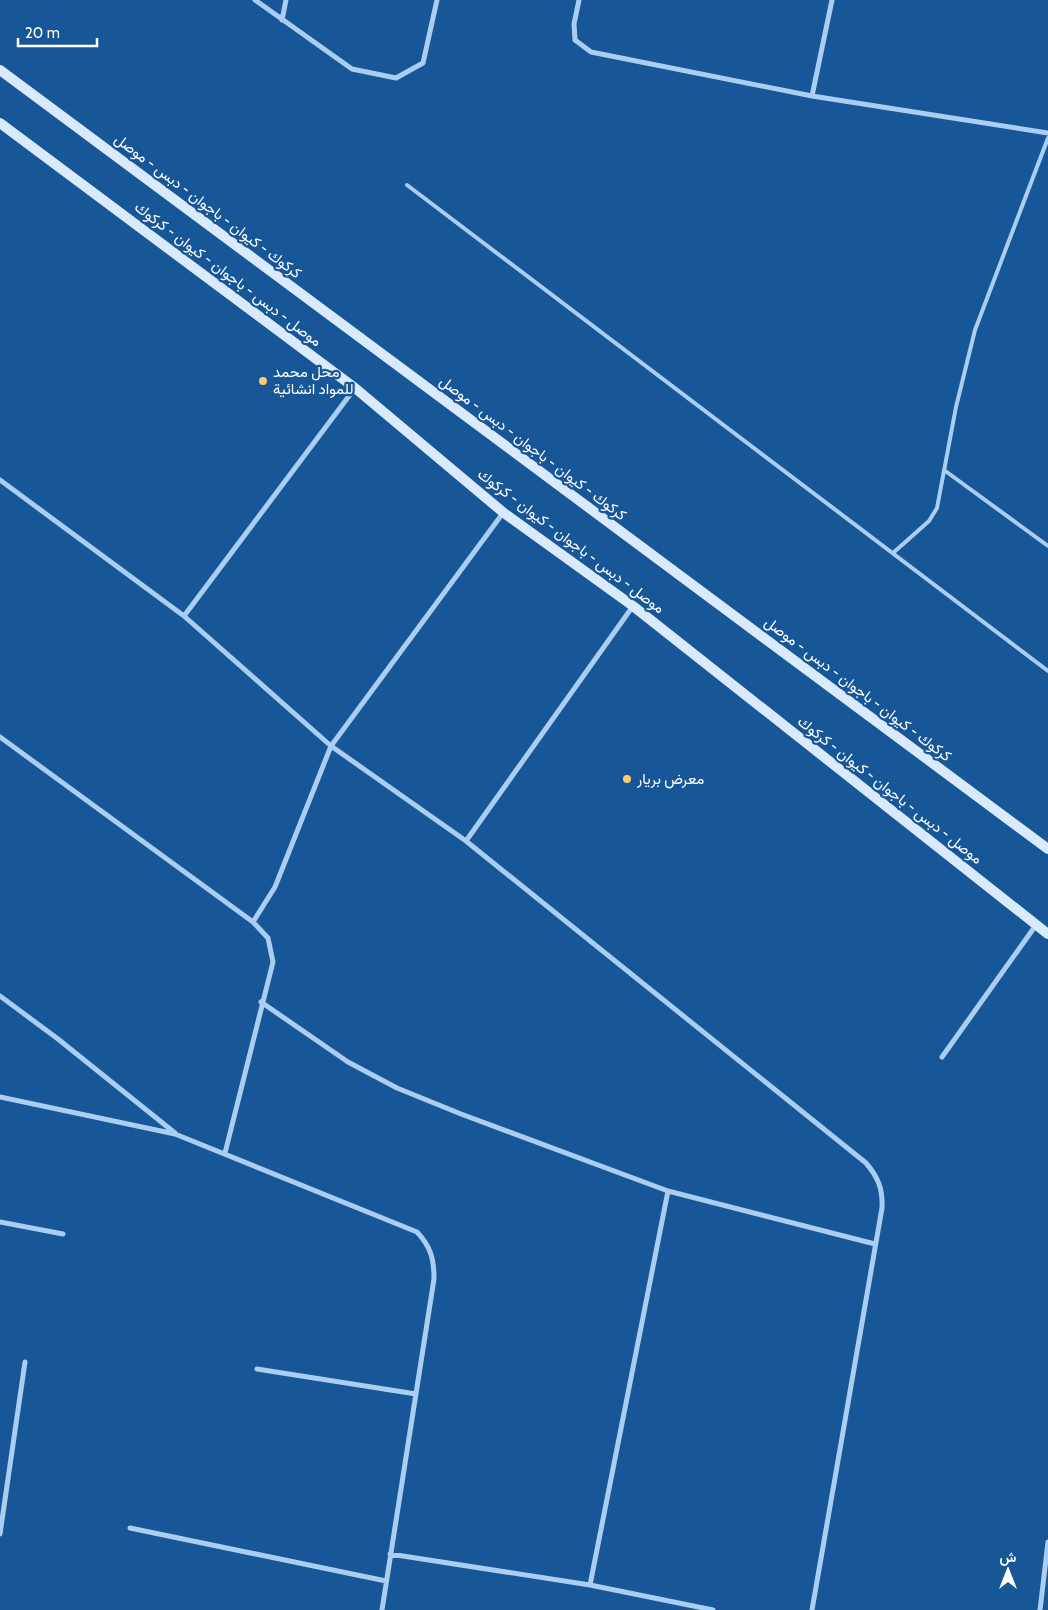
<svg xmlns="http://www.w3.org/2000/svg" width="1048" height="1610" font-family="Cabin,Vazirmatn,sans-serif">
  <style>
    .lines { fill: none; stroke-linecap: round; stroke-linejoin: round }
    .lane { stroke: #aacef1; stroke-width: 4 }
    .street { stroke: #aacef1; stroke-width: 5 }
    .secondary { stroke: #d9eafc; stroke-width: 10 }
    .poi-dot { fill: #ffcc6b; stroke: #175697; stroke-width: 2 }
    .labels { text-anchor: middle; stroke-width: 4.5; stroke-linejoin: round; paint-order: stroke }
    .street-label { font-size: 15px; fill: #fff; stroke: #175697 }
    .poi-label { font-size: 15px; fill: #fff; stroke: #175697; text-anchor: start }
  </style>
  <rect width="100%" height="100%" fill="#175697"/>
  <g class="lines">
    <!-- lane -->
    <path class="lane" d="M407,185L1048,671
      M944,470L1048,546
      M893,553L929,521L937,508L956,407L975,330L1048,138"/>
    <!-- street -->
    <path class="street" d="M255,0L352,69L396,78L423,63L437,0
      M579,0L574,24L575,40L591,52L812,96L1048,133
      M282,20L286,0
      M812,96L832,0
      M0,480L184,616L331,746L466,841L866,1163C878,1177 883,1189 882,1208L812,1610
      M184,616L355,388
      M0,737L253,922L268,938L273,962L225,1153
      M466,841L633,606
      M253,922L275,887L331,746L503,513
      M0,996L58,1039L175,1133
      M261,1002L348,1062L397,1088L461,1114L668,1191L875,1244
      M942,1057L1036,925
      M0,1097L175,1134L417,1232C431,1247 434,1259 434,1279L382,1610
      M0,1222L63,1234
      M257,1369L416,1394
      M130,1528L386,1581
      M0,1534L25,1362
      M390,1554L590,1585L713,1610
      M590,1585L668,1191
      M1040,1610L1048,1542"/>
    <!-- secondary -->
    <path class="secondary" d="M0,70L1048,849
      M0,123L355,388L504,513L633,606L1048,934"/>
  </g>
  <!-- markers -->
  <g class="poi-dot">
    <circle cx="263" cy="381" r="5"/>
    <circle cx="627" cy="779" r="5"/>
  </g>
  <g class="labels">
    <!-- street labels -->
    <g class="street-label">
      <text transform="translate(208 206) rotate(37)" y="5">كركوك - كيوان - باجوان - دبس - موصل</text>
      <text transform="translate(228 274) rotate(37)" y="5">موصل - دبس - باجوان - كيوان - كركوك</text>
      <text transform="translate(533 448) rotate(37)" y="5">كركوك - كيوان - باجوان - دبس - موصل</text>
      <text transform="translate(571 541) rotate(37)" y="5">موصل - دبس - باجوان - كيوان - كركوك</text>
      <text transform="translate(858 689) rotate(37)" y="5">كركوك - كيوان - باجوان - دبس - موصل</text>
      <text transform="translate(890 790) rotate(38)" y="5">موصل - دبس - باجوان - كيوان - كركوك</text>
    </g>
    <!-- poi labels -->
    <g class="poi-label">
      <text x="273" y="377">محل محمد<tspan x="273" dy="17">للمواد انشائية</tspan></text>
      <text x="637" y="784">معرض بريار</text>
    </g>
  </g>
  <!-- north arrow -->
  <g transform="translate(1008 1570)" stroke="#175697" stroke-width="4" paint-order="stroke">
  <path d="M0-4L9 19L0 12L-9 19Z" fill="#ffffff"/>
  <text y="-8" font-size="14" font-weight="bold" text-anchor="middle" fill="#ffffff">ش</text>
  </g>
  <!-- scale -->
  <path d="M18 38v8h79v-8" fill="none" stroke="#ffffff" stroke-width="2.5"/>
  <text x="25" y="38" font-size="15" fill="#ffffff" stroke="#175697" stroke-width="4" paint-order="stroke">20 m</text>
</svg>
